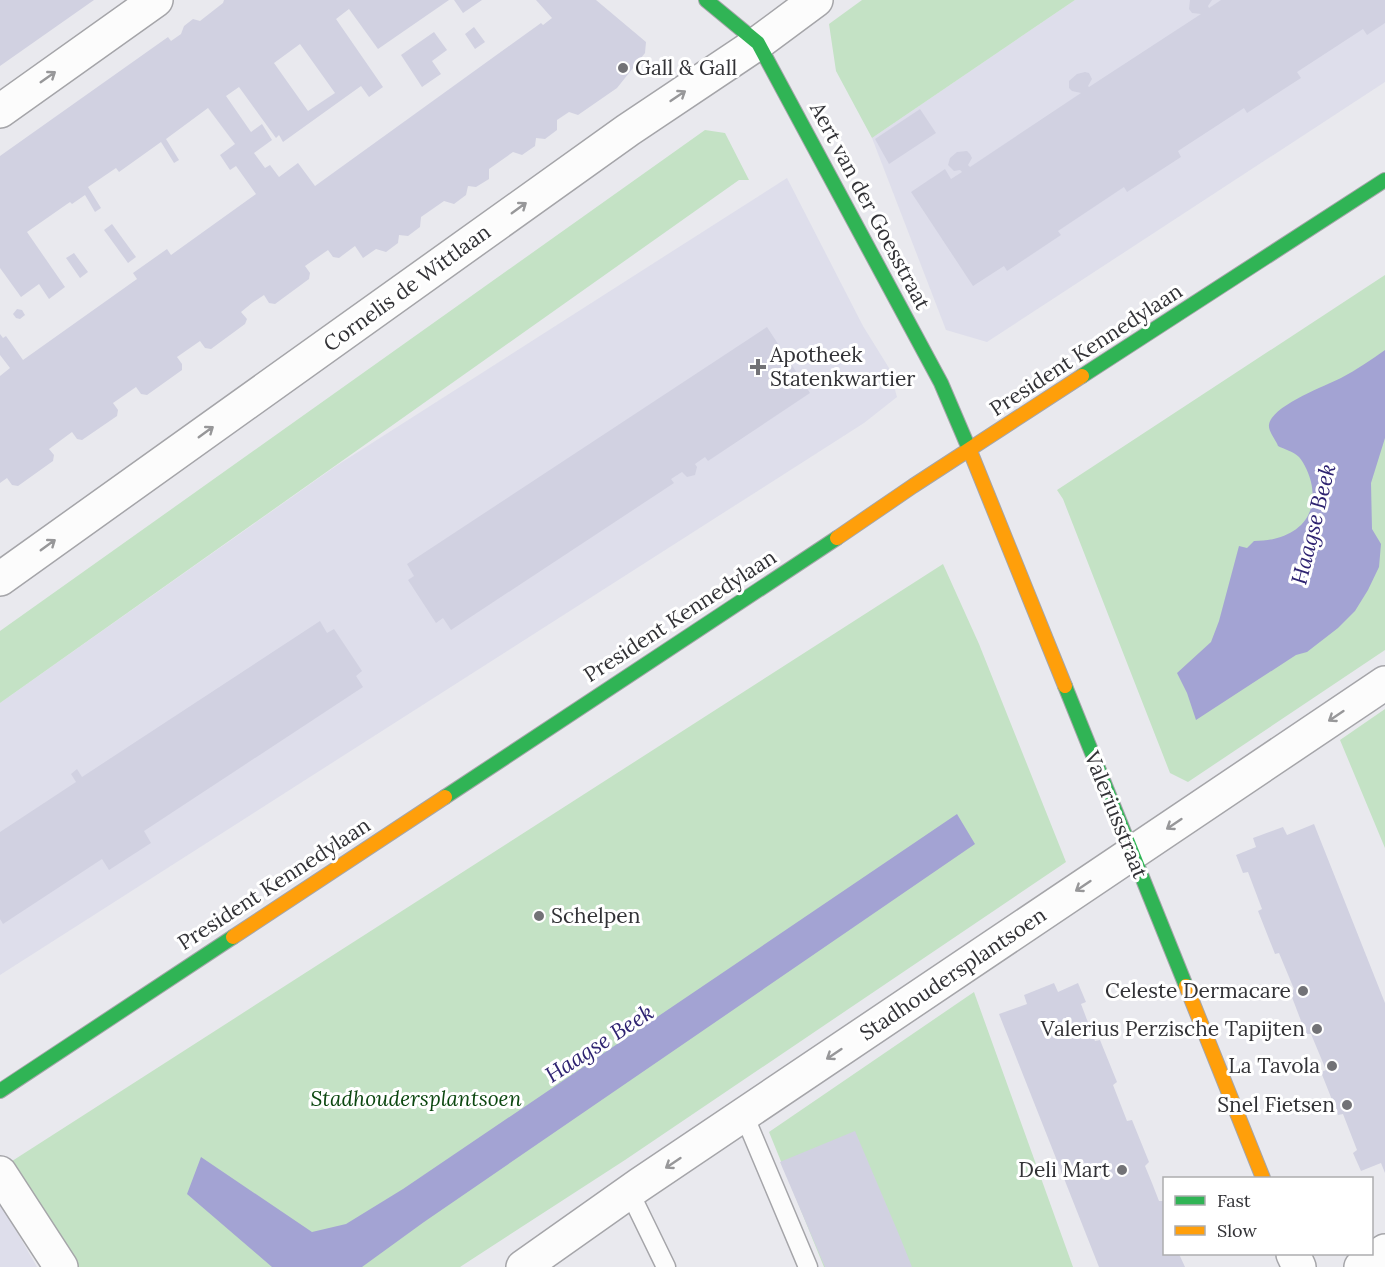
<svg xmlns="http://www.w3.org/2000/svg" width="1385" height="1267" font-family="Lora,serif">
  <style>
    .built { fill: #dedeeb }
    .green { fill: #c4e2c5 }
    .water { fill: #a3a3d3 }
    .building { fill: #d1d1e1; fill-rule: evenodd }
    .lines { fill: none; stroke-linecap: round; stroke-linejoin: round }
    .lane-casing { stroke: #a5a5a9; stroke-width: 21 }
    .street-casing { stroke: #a5a5a9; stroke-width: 36 }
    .fast-casing { stroke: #a5a5a9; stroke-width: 16 }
    .slow-casing { stroke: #a5a5a9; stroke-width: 16 }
    .lane { stroke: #fcfcfc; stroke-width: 18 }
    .street { stroke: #fcfcfc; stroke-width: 33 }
    .fast { stroke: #30b455; stroke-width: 14 }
    .slow { stroke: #ff9f0a; stroke-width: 14 }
    .oneway { stroke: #979799 }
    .poi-dot { fill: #727276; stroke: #fff; stroke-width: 2 }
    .labels { text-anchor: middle; stroke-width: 6; stroke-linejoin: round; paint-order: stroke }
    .poi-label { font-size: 21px; fill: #323236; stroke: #fff; text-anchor: end }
    .street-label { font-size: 21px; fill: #323236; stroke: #fff }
    .park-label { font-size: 21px; font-style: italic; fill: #0c4710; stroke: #fff }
    .water-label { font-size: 22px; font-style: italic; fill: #2e2371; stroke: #fff }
  </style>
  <rect width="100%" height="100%" fill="#e9e9ee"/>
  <!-- built -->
  <path class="built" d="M1075,0H1385V82L987,342L946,330L872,138Z
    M787,178L863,326L889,368L897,397L864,423L0,975V703L336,466Z
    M0,1202L37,1267H0Z"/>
  <!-- green -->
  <path class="green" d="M862,0H1075L872,138L836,71L829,24Z
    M705,130L725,133L749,180H739L0,703V631Z
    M1385,275V650L1188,782L1170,773L1063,499L1057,490Z
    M943,564L979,644L1066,862L625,1160L460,1267H71L9,1163Z
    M1385,709V848L1340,740Z
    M974,992L1073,1267H824L769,1132Z"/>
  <!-- water -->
  <path class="water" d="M1385,350V438L1371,483L1372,529L1381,544L1379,567L1368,590L1355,611L1338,628L1307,652L1296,655L1196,720L1187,693L1177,673L1211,642L1219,621L1239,546L1247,548L1254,541C1290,541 1320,522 1311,482C1309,474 1305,464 1299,457C1294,452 1284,449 1278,446C1276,440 1268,431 1269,425C1271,406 1325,386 1341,378C1356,370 1371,360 1385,350Z
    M957,814L975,844L424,1222L362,1267H272L187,1194L201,1157L312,1232L346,1224L403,1189Z"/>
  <!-- building -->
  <path class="building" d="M0,0H94L0,66Z
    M224,0H449L378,49L349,9L336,19L383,87L369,97L361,86L283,142L279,135L276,138L239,87L226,96L251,132L262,124L272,140L254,153L265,168L270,165L279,177L298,163L315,186L541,23L543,25L552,18L536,0H596L646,42L645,53L617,88L578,115L569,112L557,120V130L545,139L536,138L535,146L522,155L513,152L489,169V179L476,187L468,186L466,195L454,204L444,201L421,217L420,227L408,236L399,235L398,243L386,252L376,249L363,258L355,246L339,258L333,257L328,250L305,266L310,273L309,279L275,304L269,303L264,295L252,303L241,312L247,319L245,324L211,349L205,348L200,341L177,357L182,364V370L147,395L141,394L136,387L113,403L118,410L117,416L82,440L77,439L72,432L49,449L54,455L53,461L18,486L12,485L7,478L0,483V376L10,368L0,355V334L3,338L6,336L23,360L137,279L133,273L167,249L171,255L256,194L236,166L230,170L220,155L235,144L208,108L166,139L179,160L174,163L161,142L119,172L116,168L88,187L101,208L95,212L85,195L72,204L70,202L27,232L65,287L49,299L39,284L21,297L0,268V156L168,37L171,41L181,34L184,26L193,19L200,21L223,3ZM300,44L335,93L308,111L274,63Z
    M454,0H482L463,13Z
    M1190,0H1212L1208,6L1209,8L1221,0H1385V23L1367,35L1363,29L1297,72L1301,78L1247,113L1244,108L1178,151L1181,157L1127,192L1124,187L1058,231L1061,235L1007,271L1004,266L973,286L911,192L945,169L951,179L962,172L960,170L954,171L948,165L950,158L957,152L967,151L970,154L972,158L968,165L970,167L1081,93L1072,91L1069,88V81L1077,74L1085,72L1089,73L1092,79L1088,86L1089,87L1201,14L1192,13L1189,9Z
    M474,27L485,42L475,49L465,34Z
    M434,32L447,50L432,61L441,74L422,87L401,55Z
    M920,109L936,133L889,164L875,139Z
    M112,224L136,257L128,263L104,230Z
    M74,253L88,272L80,278L66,258Z
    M17,309L22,310L25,315L20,319L16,318L13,314Z
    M767,327L810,393L708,461L705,457L695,464L697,467L695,475L687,477L682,472L671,479L674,483L451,630L443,618L436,623L408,580L414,576L407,564Z
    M320,621L327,633L334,629L362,671L356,676L363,687L144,831L151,843L109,870L102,859L3,924L0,919V832L76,782L71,774L77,769L82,777Z
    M1314,824L1385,1003V1173L1381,1163L1361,1171L1353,1153L1357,1150L1343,1114L1338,1115L1321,1072L1326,1070L1311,1034H1306L1290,992L1294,989L1279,953L1275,954L1258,911L1262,909L1248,872L1243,873L1236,855L1256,847L1253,838L1283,827L1287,835Z
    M1054,983L1058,992L1078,983L1086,1002L1081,1004L1095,1041L1100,1040L1117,1082L1113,1085L1127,1121L1132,1120L1149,1162L1145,1166L1152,1183L1159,1201H1164V1254H1179L1185,1267H1099L999,1014L1027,1004L1024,995Z
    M855,1131L900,1237L912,1267H825L780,1162Z"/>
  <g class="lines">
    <defs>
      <path id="lane" d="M744,1115L808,1267
        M630,1193L666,1267"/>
      <path id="street" d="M0,111L156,0
        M0,579L628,130L758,43L816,0
        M0,1173L61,1267
        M1293,1254L1299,1267
        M523,1267L639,1185L1385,683
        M1361,1267L1385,1251"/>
      <path id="fast" d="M706,0L758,43L941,383L970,451
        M1082,376L1385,180
        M1065,686L1186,986
        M445,797L837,538
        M0,1091L233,937"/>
      <path id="slow" d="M970,451L1065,686
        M837,538L913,486L1082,376
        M233,937L445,797
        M1186,986L1263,1178"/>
    </defs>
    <!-- lane casing -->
    <use href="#lane" class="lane-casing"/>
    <!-- street casing -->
    <use href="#street" class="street-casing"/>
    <!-- fast casing -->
    <use href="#fast" class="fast-casing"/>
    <!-- slow casing -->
    <use href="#slow" class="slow-casing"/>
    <!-- lane -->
    <use href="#lane" class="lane"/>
    <!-- street -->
    <use href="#street" class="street"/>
    <!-- fast -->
    <use href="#fast" class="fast"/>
    <!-- slow -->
    <use href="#slow" class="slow"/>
  </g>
  <!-- one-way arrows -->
  <defs><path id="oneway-shaft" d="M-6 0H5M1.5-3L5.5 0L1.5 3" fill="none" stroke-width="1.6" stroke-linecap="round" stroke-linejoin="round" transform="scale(1.5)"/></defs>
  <g class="oneway">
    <use href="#oneway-shaft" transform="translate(48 77) rotate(-35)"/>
    <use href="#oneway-shaft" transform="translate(678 96) rotate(-34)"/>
    <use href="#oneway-shaft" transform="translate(519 208) rotate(-36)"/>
    <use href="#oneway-shaft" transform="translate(206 432) rotate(-36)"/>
    <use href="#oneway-shaft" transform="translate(48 545) rotate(-36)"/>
    <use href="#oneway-shaft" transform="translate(1336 716) rotate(146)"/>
    <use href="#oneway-shaft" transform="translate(1174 824) rotate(146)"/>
    <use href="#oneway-shaft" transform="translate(1083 886) rotate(146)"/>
    <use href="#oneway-shaft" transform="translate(834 1054) rotate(146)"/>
    <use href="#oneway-shaft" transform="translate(673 1163) rotate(146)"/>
  </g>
  <!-- markers -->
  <g class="poi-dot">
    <circle cx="623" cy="68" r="6"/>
    <path d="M755 358h6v6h6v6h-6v6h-6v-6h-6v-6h6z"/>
    <circle cx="539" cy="916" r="6"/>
    <circle cx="1303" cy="991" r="6"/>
    <circle cx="1317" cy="1029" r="6"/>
    <circle cx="1332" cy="1066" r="6"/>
    <circle cx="1347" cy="1105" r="6"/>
    <circle cx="1122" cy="1170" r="6"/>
  </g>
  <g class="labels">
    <!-- poi labels -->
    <g class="poi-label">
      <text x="635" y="75" text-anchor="start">Gall &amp; Gall</text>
      <text x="770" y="362" text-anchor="start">Apotheek<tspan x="770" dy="24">Statenkwartier</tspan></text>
      <text x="551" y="923" text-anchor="start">Schelpen</text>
      <text x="1291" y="998">Celeste Dermacare</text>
      <text x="1305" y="1036">Valerius Perzische Tapijten</text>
      <text x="1320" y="1073">La Tavola</text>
      <text x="1335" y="1112">Snel Fietsen</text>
      <text x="1110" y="1177">Deli Mart</text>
    </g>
    <!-- street labels -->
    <g class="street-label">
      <text transform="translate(870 206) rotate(62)" y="7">Aert van der Goesstraat</text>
      <text transform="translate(407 288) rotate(-36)" y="7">Cornelis de Wittlaan</text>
      <text transform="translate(1086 350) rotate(-33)" y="7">President Kennedylaan</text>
      <text transform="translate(680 616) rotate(-33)" y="7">President Kennedylaan</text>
      <text transform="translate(1116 815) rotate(68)" y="7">Valeriusstraat</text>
      <text transform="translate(274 884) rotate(-33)" y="7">President Kennedylaan</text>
      <text transform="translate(953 974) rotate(-34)" y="7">Stadhoudersplantsoen</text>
    </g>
    <!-- park labels -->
    <g class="park-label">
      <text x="416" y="1106">Stadhoudersplantsoen</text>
    </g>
    <!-- water labels -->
    <g class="water-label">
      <text transform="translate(1313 524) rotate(-76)" y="8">Haagse Beek</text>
      <text transform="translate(599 1043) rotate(-33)" y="8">Haagse Beek</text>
    </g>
  </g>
  <!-- legend -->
  <rect x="1163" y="1177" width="210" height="78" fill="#ffffff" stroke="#adadaf" stroke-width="1.5"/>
  <rect x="1175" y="1196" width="30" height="9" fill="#30b455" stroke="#adadaf" stroke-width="1.5"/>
  <text x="1217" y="1207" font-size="18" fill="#323236">Fast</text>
  <rect x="1175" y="1226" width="30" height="9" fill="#ff9f0a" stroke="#adadaf" stroke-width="1.5"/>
  <text x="1217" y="1237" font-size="18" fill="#323236">Slow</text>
</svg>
